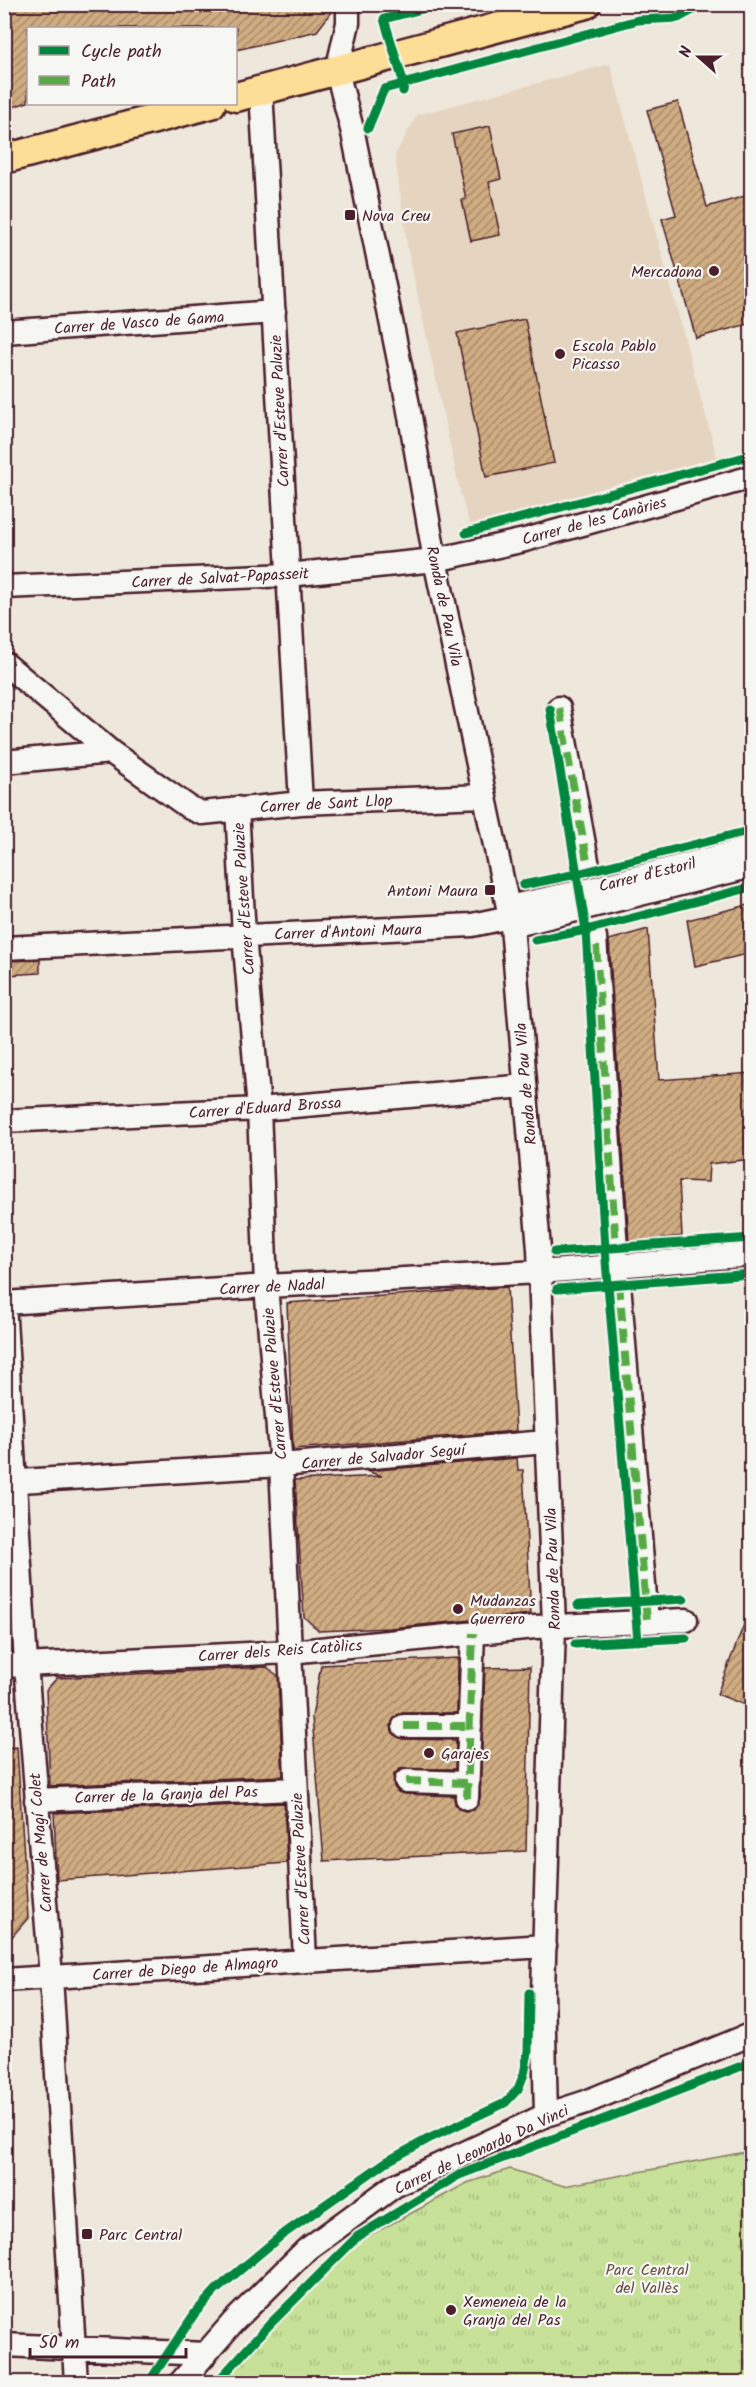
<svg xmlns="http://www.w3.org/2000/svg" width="756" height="2387" font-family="Kalam,sans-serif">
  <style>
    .built { fill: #e5d5c0 }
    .park { fill: url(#park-tufts); stroke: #888062; stroke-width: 1.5 }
    .building { fill: url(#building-hatch); stroke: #4a1f2b; stroke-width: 1.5 }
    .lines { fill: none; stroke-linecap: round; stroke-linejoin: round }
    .minor-casing { stroke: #4a1f2b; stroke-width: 27 }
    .major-casing { stroke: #4a1f2b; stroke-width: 33 }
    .minor { stroke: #f6f6f2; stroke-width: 22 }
    .major { stroke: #fdde96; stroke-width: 28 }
    .quiet { stroke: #57aa44; stroke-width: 8; stroke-dasharray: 15 8; stroke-linecap: butt }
    .cycleway-casing { stroke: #f6f6f2; stroke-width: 13 }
    .cycleway { stroke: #00873e; stroke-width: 9 }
    .poi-dot { fill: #4a1f2b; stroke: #f6f6f2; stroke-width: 2 }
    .labels { text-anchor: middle; stroke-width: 4.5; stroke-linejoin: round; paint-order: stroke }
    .poi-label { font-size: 16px; fill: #4a1f2b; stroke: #f6f6f2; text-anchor: start }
    .street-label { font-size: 16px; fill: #4a1f2b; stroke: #f6f6f2 }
    .park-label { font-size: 16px; fill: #695046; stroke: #f6f6f2 }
  </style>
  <defs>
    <pattern id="park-tufts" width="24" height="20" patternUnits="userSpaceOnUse" patternTransform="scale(1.5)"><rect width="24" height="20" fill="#c7e198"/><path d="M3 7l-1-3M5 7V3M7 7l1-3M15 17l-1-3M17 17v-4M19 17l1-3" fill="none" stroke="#acc183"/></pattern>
    <pattern id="building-hatch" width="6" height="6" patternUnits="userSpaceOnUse" patternTransform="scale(1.5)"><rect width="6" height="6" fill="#cfac81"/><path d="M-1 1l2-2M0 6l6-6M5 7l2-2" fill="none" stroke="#aa8b6a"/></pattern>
  </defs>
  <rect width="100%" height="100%" fill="#eee7db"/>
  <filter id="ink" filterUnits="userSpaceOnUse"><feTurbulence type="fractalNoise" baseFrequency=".0167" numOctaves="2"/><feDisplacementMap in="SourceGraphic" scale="12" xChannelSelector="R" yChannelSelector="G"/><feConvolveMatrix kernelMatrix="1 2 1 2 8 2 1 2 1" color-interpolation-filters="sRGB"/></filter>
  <g filter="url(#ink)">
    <!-- built -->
    <path class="built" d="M610,64L717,457L470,525L461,496L408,251L395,155L417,115Z"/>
    <!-- park -->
    <path class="park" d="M751,2151V2382H212L286,2303L356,2243L467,2183L510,2169L564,2186Z"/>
    <!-- building -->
    <path class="building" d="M4,4H334V9L317,31L236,50V28H28V102L4,110Z
      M678,102L707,207L752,194V323L696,338L662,219L676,215L647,110Z
      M490,126L501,179L489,182L500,235L471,241L462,200L466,199L452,134Z
      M525,319L554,463L486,477L457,333Z
      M752,904V953L695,966L687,920Z
      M648,929L659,1080L752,1073V1159L709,1164L708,1182L679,1181L682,1236L629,1242L609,940Z
      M40,960V973L7,975L6,961Z
      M507,1287L516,1431L293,1449L287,1303Z
      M517,1458L518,1470H523L531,1614L390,1628L319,1631L304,1617L295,1480L382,1476L366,1471Z
      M750,1609H752V1708L717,1694Z
      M458,1658L457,1713H403L397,1715L391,1725L393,1733L403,1739L456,1740L455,1769H400L394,1774V1787L398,1792L405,1794L454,1796L455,1804L459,1809L466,1811L474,1810L480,1798L485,1668L530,1667L526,1851L324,1861L312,1717L321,1665Z
      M267,1667L278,1676L283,1776L50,1786L46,1690L57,1678Z
      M17,1747L28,1918L4,1946V1748Z
      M284,1803L287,1863L57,1880L54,1813Z"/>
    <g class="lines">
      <defs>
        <path id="minor" d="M348,4V23L337,71L353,133L408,405L435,560L512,926L539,1249L554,1625L543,1992L546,2115
          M261,90L301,803
          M4,332L274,312
          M4,587L288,575L435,560L525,540L752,477
          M4,663L111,752L190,808L202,813L301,803L484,796
          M559,708L588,866
          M4,762L111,752
          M237,808L244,935L259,1109L266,1286L281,1465L305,1960
          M508,907L592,889L752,848
          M512,926L752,866
          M595,937L616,1249
          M4,948L472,925L510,917
          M4,1121L259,1109L525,1086
          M619,1283L647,1621
          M4,1303L26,1664L51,1977L76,2382
          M4,1303L266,1286L540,1272L752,1255
          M4,1482L281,1465L546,1442
          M4,1666L290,1652L535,1627L686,1620
          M404,1726H470
          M406,1781L468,1783
          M467,1798L473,1633
          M36,1800L296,1789
          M4,1980L545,1946
          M4,2345L206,2354
          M181,2382L234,2321L305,2251L394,2186L546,2115L586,2102L752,2034"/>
        <path id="major" d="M236,97L586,4
          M4,159L211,104"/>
      </defs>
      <!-- minor casing -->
      <use href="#minor" class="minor-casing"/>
      <!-- major casing -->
      <use href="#major" class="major-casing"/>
      <!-- minor -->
      <use href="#minor" class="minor"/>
      <!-- major -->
      <use href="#major" class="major"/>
      <!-- quiet -->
      <path class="quiet" d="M559,708L588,866
        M596,946L616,1249
        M619,1283L647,1621
        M404,1726H470
        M406,1781L468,1783
        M467,1798L473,1633"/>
      <defs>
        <path id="cycleway" d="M403,91L404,84L384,19L441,4
          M368,128L384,89L638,20L678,18L704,4
          M466,533L752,455
          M550,709L586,930L605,1249L638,1641
          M523,885L577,874L752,830
          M535,940L586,930L752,887
          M554,1252L752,1238
          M557,1289L752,1274
          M578,1605L684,1599
          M575,1644L686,1638
          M149,2382L195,2313L216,2290L282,2235L386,2162L428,2139L505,2103L518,2089L524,2074L528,2052L529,1993
          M217,2382L270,2324L358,2236L459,2175L752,2062"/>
      </defs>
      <!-- cycleway casing -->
      <use href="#cycleway" class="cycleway-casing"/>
      <!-- cycleway -->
      <use href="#cycleway" class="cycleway"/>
    </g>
  </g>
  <!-- markers -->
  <g class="poi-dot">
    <rect x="344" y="209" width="12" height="12" rx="3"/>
    <circle cx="714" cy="271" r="6"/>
    <circle cx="560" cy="354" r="6"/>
    <rect x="484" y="884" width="12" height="12" rx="3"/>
    <circle cx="458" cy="1609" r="6"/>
    <circle cx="429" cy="1753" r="6"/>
    <rect x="81" y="2228" width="12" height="12" rx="3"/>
    <circle cx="451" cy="2310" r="6"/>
  </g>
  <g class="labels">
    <!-- poi labels -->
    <g class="poi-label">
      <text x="362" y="221">Nova Creu</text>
      <text x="702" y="277" text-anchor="end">Mercadona</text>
      <text x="572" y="351">Escola Pablo<tspan x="572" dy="18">Picasso</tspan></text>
      <text x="478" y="896" text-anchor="end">Antoni Maura</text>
      <text x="470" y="1606">Mudanzas<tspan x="470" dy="18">Guerrero</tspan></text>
      <text x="441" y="1759">Garajes</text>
      <text x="99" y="2240">Parc Central</text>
      <text x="463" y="2307">Xemeneia de la<tspan x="463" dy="18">Granja del Pas</tspan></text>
    </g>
    <!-- street labels -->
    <g class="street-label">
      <text transform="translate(139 322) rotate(-4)" y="6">Carrer de Vasco de Gama</text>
      <text transform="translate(279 411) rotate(-93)" y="6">Carrer d'Esteve Paluzie</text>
      <text transform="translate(594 520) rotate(-15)" y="6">Carrer de les Canàries</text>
      <text transform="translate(220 577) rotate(-3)" y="6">Carrer de Salvat-Papasseit</text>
      <text transform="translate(445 606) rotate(78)" y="6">Ronda de Pau Vila</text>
      <text transform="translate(326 803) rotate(-3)" y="6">Carrer de Sant Llop</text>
      <text transform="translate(647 874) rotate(-14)" y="6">Carrer d'Estoril</text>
      <text transform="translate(243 899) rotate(-94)" y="6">Carrer d'Esteve Paluzie</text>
      <text transform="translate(348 931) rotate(-2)" y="6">Carrer d'Antoni Maura</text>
      <text transform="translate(525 1084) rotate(-95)" y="6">Ronda de Pau Vila</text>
      <text transform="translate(265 1107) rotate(-4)" y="6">Carrer d'Eduard Brossa</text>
      <text transform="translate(272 1286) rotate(-3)" y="6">Carrer de Nadal</text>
      <text transform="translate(274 1384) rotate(-95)" y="6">Carrer d'Esteve Paluzie</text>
      <text transform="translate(383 1456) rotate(-5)" y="6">Carrer de Salvador Seguí</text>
      <text transform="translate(552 1569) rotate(-92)" y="6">Ronda de Pau Vila</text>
      <text transform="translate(280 1650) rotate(-4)" y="6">Carrer dels Reis Catòlics</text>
      <text transform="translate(166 1794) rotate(-2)" y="6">Carrer de la Granja del Pas</text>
      <text transform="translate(40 1843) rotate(-95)" y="6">Carrer de Magí Colet</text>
      <text transform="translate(300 1869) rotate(-93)" y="6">Carrer d'Esteve Paluzie</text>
      <text transform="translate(185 1968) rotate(-4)" y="6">Carrer de Diego de Almagro</text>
      <text transform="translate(481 2149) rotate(-25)" y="6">Carrer de Leonardo Da Vinci</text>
    </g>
    <!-- park labels -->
    <g class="park-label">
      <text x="647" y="2275">Parc Central<tspan x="647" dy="18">del Vallès</tspan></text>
    </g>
  </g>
  <!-- margin -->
  <rect width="756" height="2387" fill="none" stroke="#f6f6f2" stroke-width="24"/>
  <rect x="12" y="12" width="732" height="2363" fill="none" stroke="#4a1f2b" stroke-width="2" filter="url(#ink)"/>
  <!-- legend -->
  <rect x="27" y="27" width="210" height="78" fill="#f6f6f2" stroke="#b1a0a2" stroke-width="1.5"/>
  <rect x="39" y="46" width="30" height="9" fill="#00873e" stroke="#b1a0a2" stroke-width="1.5"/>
  <text x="81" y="57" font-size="18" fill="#4a1f2b">Cycle path</text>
  <rect x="39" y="76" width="30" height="9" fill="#57aa44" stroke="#b1a0a2" stroke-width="1.5"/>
  <text x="81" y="87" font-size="18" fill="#4a1f2b">Path</text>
  <!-- north arrow -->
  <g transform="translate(699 57) rotate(291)" stroke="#f6f6f2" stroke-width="4.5" paint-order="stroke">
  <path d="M0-4.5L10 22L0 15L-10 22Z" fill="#4a1f2b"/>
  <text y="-9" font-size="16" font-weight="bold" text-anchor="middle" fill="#4a1f2b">N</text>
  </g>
  <!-- scale -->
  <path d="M30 2348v9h156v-9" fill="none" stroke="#4a1f2b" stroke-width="3"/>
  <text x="39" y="2348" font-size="18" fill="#4a1f2b" stroke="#f6f6f2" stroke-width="4.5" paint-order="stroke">50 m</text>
</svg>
